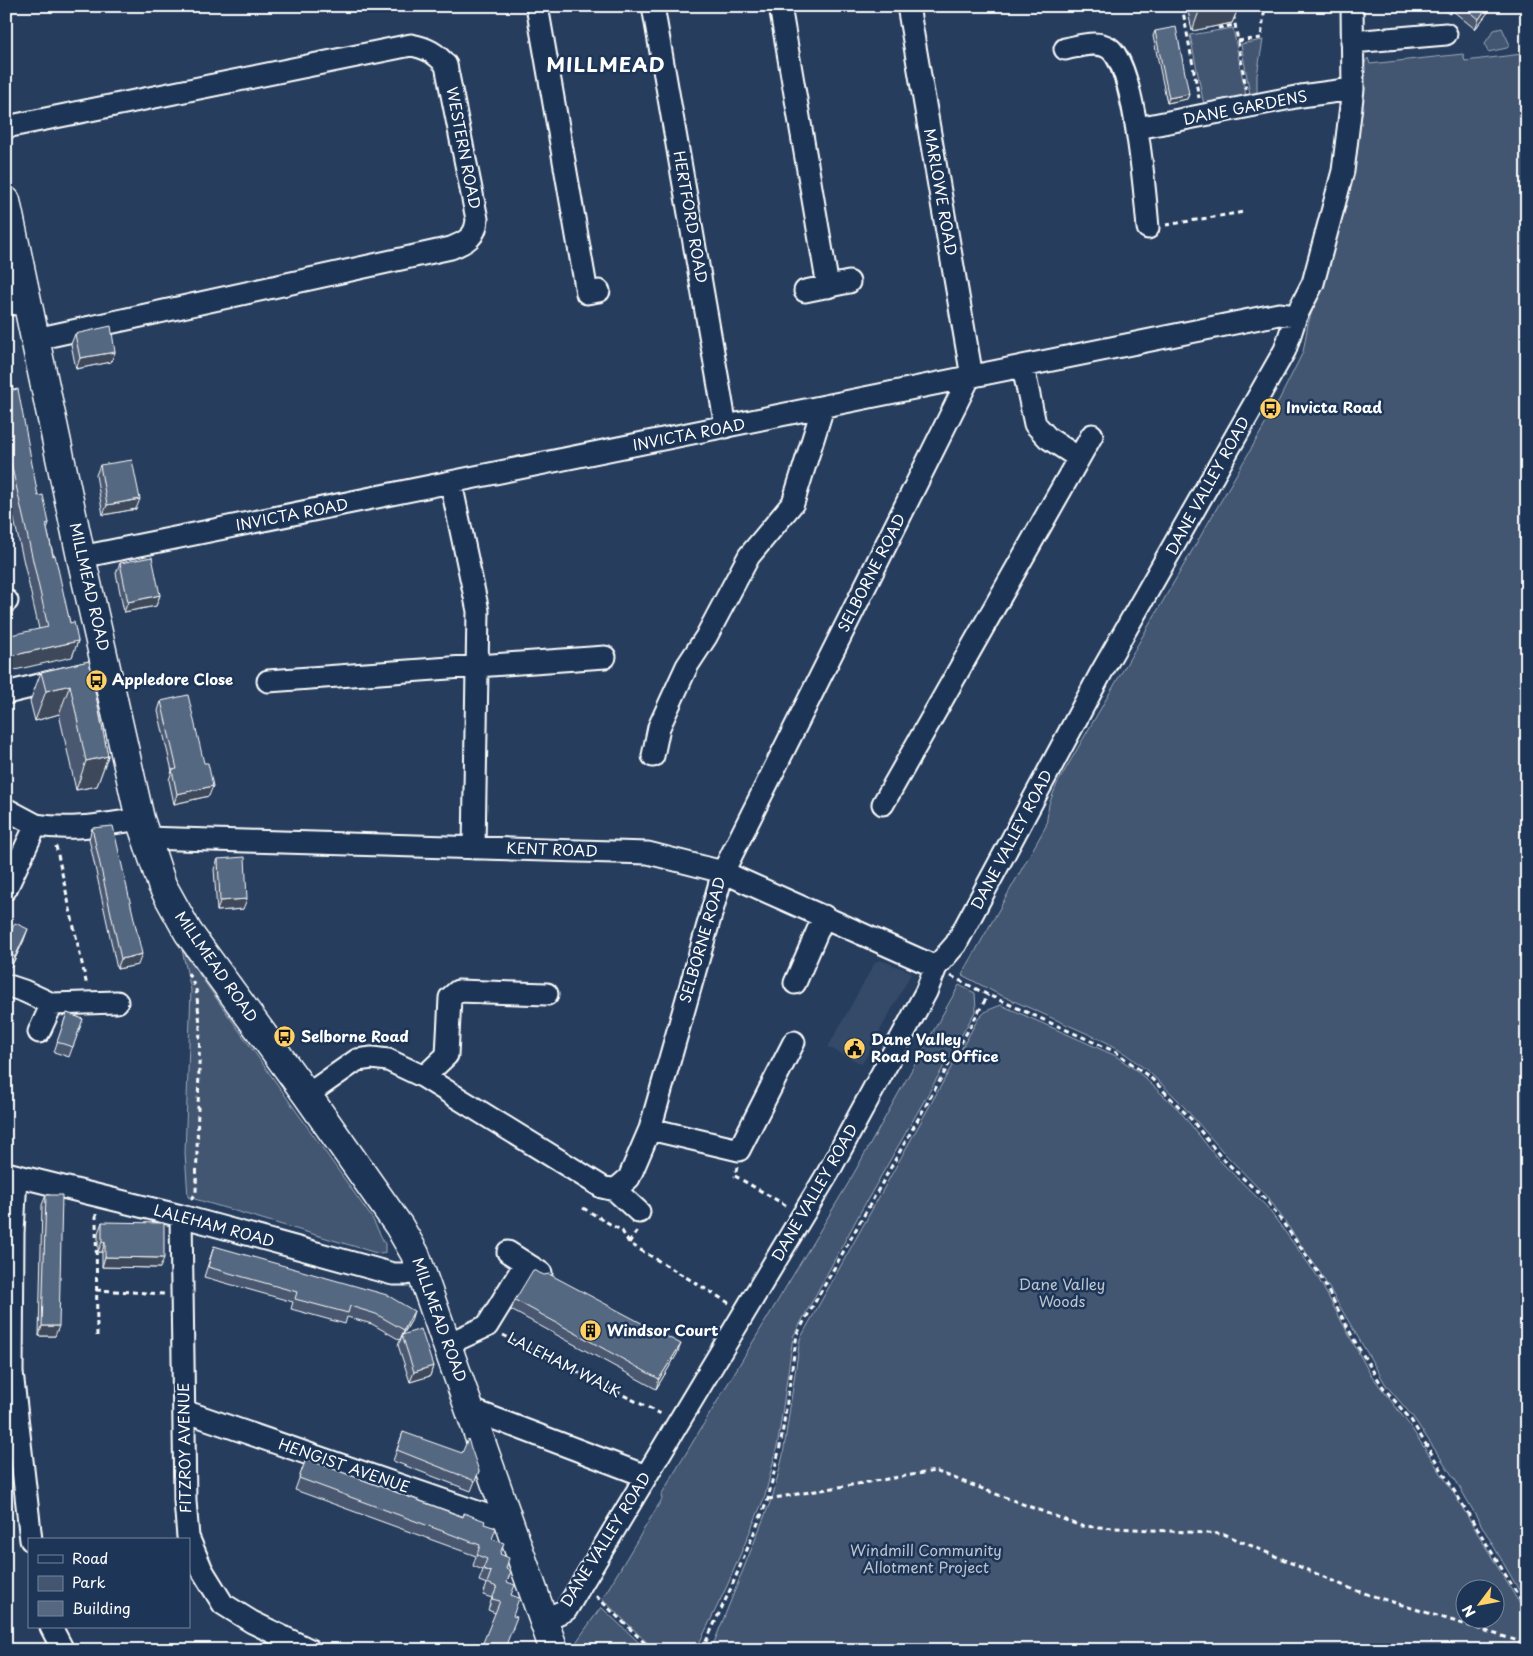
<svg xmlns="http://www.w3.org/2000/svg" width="1533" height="1656" font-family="'Playpen Sans',sans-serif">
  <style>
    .built { fill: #344a68 }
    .green { fill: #425672; stroke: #a0aab8; fill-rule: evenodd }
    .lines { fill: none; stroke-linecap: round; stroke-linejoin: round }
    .minor-casing { stroke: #fff; stroke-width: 25 }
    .major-casing { stroke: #fff; stroke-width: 31 }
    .path { stroke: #fff; stroke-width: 3; stroke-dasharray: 5 4; stroke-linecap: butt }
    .minor { stroke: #1d3557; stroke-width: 21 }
    .major { stroke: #1d3557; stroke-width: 28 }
    .wall { fill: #49596f; stroke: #fff }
    .shaded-wall { fill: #3c485a; stroke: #fff }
    .building { fill: #556781; stroke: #fff }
    .labels { text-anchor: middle; stroke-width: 5; stroke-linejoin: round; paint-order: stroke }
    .street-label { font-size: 15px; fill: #fff; stroke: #1d3557 }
    .poi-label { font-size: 15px; font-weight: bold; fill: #fff; stroke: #1d3557; text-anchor: start }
    .park-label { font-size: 15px; fill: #bdc4ce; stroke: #1d3557 }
    .district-label { font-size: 20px; font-weight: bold; letter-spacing: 1px; fill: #fff; stroke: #1d3557 }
  </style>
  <rect width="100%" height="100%" fill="#263d5e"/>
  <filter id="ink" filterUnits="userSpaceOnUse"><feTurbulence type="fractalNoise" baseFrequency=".02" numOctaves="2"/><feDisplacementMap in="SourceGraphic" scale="10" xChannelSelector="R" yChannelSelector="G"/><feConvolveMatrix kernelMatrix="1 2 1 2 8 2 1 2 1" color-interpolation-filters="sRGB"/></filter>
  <g filter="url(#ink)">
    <!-- built -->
    <path class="built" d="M1520,6H1527V128L1522,54Z
      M880,960L912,972L862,1064L828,1047L875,962Z"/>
    <!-- green -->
    <path class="green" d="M1233,28L1246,96L1204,105L1190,35Z
      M1502,28L1510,45L1507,48L1488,52L1485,43L1494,30Z
      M1263,40L1257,75V93L1250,94L1241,44Z
      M1463,54L1465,61L1522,54L1527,127V1604L1456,1481L1413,1417L1386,1385L1319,1271L1270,1200L1224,1153L1178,1100L1149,1072L1127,1055L1106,1042L998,994L962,975L1046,826L1049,804L1057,784L1277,404L1303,352L1308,324L1335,237L1365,62L1368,58L1370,64Z
      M182,950L372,1218L385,1244V1253L380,1254L188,1197L185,1153L191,990Z
      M959,985L975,993L976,1010L861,1211L793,1337L778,1442L765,1496L727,1586L696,1650H655L602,1599L662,1499L661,1495L849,1182Z
      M1001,1005L1114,1055L1136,1070L1179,1110L1218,1159L1266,1206L1316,1274L1369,1372L1408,1423L1450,1487L1527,1616V1650H711L773,1495L783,1455L800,1339L978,1019L986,1011ZM1496,1588V1618H1466V1588Z
      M601,1607L647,1650H577V1641Z"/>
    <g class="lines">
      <defs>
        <path id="minor" d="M537,6L587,293L599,291
          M653,6L726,427
          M780,6L828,287
          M908,6L972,377
          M1352,42L1446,34
          M1065,49C1078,46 1097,40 1109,48C1135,65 1145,194 1148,228
          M6,127L411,45C427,48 436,53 446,65L477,219C476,237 466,242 451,248L36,339
          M1138,128L1301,96L1353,89
          M805,291L849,282
          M6,305L27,301
          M1023,367L1035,424L1048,438L1079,458
          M451,483L478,611L474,848
          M81,557L1279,314L1296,316
          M6,601H7
          M268,681L605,657
          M6,693L64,679
          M653,756L659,727L687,666L706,637L749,556L793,503L823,407
          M883,804L1092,435
          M6,809L36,825
          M145,838L648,853L723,872L936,967
          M6,889L36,825C72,831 105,824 140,819
          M795,983L824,916
          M6,985L24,991L52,1004L117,1002
          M39,1032L52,1004
          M424,1077L447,1055L450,998L458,991L547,994
          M307,1095L357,1060L372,1058L388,1060L424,1077L602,1187L615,1190L629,1178L650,1129L723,872L969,378
          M650,1129L739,1150L794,1042
          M6,1173L181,1216L393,1274H406L421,1267
          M16,1176L13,1233L12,1372L31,1540
          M615,1190L639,1212
          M181,1216L185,1501L188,1537L202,1570L223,1604L252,1622L310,1650
          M508,1252L541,1273
          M448,1344L487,1326L525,1264
          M472,1410L646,1476
          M184,1411L486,1515L494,1516L505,1512
          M543,1620L566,1610L828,1173L926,992L936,967L956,944L1101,673L1285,350L1296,316L1313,283L1343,171L1353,89L1352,6
          M51,1627L63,1650"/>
        <path id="major" d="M6,201L81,557L140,819L162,885L188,932L307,1095L399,1226L415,1254L554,1650"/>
      </defs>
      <!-- minor casing -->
      <use href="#minor" class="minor-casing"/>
      <!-- major casing -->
      <use href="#major" class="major-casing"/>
      <!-- path -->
      <path class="path" d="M1182,6L1199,98
        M1232,6L1246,89
        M1218,28L1235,25
        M1238,41L1261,38L1265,6
        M1166,225L1244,212
        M56,846L87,986
        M188,973L196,989L200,1024L196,1193L191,1200
        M951,976L988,995L1116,1052L1152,1079L1191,1119L1220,1156L1268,1202L1318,1272L1358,1347L1383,1387L1411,1420L1527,1610
        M737,1167L735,1176L787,1206
        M583,1208L622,1231L629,1243L729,1303
        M96,1214L97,1336
        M629,1243L638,1229
        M96,1290L165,1294
        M503,1335L663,1415
        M768,1499L935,1471L1081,1526L1224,1534L1354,1590L1518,1641L1524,1650
        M596,1596L652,1650
        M702,1650L731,1588L768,1499L781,1442L797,1334L988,995"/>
      <!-- minor -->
      <use href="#minor" class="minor"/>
      <!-- major -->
      <use href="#major" class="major"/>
    </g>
    <!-- wall -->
    <path class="wall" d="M1190,6H1239L1232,23L1192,31L1188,11Z
      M1438,6H1493L1475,29L1453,11L1449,14Z
      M1155,31L1189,94L1187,99L1167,103L1153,36Z
      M75,334L115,352L111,362L76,369L71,344Z
      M6,359L38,496L49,523L47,529L70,623L78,641L72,657L39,629L6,484Z
      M100,465L136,509L103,515L96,475Z
      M120,563L160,595L156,606L124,612L116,573Z
      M89,661L108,756L97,786L76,790L59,714L35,721L30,701L41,672Z
      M161,701L209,796L174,804L169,780L172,771L158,711Z
      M92,828L138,965L117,969L89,839Z
      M218,859L243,909L217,911L214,869Z
      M24,940L11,967L6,964V941Z
      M67,1013L83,1019L69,1057L54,1052Z
      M46,1195L55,1336H39L42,1205Z
      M102,1222L160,1268L102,1267V1252H98V1233Z
      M214,1246L411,1321L403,1335L433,1366L430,1376L410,1382L398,1345L401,1339L400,1340L372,1324L347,1317L345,1324L291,1309L293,1302L204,1277Z
      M515,1300L677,1354L656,1389L511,1310Z
      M403,1432L479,1471L471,1491L393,1461Z
      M306,1459L484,1524L500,1554L506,1569L507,1582L511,1595L513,1629L495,1613L488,1610L492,1598L483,1595L487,1584L479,1581L483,1570L473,1566L476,1556L295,1490Z"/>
    <!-- shaded-wall -->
    <path class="shaded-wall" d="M1201,6H1239L1232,23L1192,31Z
      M1452,6H1455L1453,11L1449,14Z
      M1488,6H1493L1475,29L1479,19Z
      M1189,94L1187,99L1167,103L1169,98Z
      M115,352L111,362L76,369L80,358Z
      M140,499L136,509L103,515L107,505Z
      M160,595L156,606L124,612L128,602Z
      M78,641L72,657L6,672V657Z
      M70,685L59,714L35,721L46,691Z
      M108,756L97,786L76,790L86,761Z
      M213,786L209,796L174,804L177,794Z
      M247,899L243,909L217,911L220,901Z
      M28,929L24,940L11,967L15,957Z
      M142,954L138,965L117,969L121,959Z
      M102,1242H105L102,1252H98Z
      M105,1257L164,1258L160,1268L102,1267Z
      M414,1311L411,1321L402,1336V1335L400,1340L404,1330Z
      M42,1326H59L55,1336H39Z
      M681,1344L677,1354L656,1389L659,1379Z
      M433,1366L430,1376L410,1382L414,1372Z"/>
    <!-- building -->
    <path class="building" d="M1463,6H1488L1479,19Z
      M1176,27L1189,94L1169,98L1155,31Z
      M111,326L115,352L80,358L75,334Z
      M6,359L13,390L18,389L38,496L43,495L49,523L46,524L53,556L55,555L70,623L74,622L78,641L6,657V636L48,627L6,441Z
      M132,460L140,499L107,505L100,465Z
      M152,557L160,595L128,602L120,563Z
      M89,661L108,756L86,761L70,685L46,691L41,672Z
      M188,695L204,763H208L213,786L177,794L172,770L177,769L161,701Z
      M113,826L142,954L121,959L92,828Z
      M245,857L247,899L220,901L218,859Z
      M15,923L28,929L15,957L6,952V941Z
      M67,1013L83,1019L73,1047L57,1042Z
      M46,1195H62L59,1326H42Z
      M102,1222L164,1223V1258L105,1257V1242H102Z
      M214,1246L387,1295L414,1311L404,1330L376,1314L350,1306L348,1313L295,1299L297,1292L208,1267Z
      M533,1270L544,1275L549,1274L681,1344L659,1379L515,1300Z
      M421,1329L433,1366L414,1372L402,1335Z
      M403,1432L462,1453L468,1439L479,1471L475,1481L397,1450Z
      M306,1459L463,1517L464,1513L485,1521L484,1524L496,1528L492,1539L504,1543L500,1554L509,1558L506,1569L511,1571L507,1582L515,1585L511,1595L519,1598L513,1616L517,1617L504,1650H480L500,1601L492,1599L497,1587L487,1583L491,1572L483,1569L487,1559L477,1555L480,1545L299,1478Z"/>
  </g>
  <!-- icons -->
  <defs>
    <symbol id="bus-disc" viewBox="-11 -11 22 22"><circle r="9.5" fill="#ffd166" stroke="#1d3557"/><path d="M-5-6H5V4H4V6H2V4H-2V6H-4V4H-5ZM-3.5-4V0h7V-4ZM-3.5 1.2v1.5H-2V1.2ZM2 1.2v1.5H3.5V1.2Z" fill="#111"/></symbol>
    <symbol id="civic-disc" viewBox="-11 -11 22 22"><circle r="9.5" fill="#ffd166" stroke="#1d3557"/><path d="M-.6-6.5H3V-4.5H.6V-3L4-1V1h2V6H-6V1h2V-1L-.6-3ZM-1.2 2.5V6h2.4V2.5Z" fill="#111"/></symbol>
    <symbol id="building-disc" viewBox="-11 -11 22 22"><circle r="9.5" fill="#ffd166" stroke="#1d3557"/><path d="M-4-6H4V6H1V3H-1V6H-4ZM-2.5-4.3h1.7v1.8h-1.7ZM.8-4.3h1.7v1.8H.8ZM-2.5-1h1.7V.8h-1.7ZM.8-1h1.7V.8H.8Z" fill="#111"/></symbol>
  </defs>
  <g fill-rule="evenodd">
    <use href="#bus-disc" x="1258" y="396" width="25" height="25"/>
    <use href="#bus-disc" x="84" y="668" width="25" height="25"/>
    <use href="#bus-disc" x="272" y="1024" width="25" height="25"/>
    <use href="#civic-disc" x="842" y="1036" width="25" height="25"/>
    <use href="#building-disc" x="578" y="1318" width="25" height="25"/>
  </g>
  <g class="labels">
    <!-- street labels -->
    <g class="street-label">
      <text transform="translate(1245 108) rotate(-11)" y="5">DANE GARDENS</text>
      <text transform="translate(463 148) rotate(79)" y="5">WESTERN ROAD</text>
      <text transform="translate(940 192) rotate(80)" y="5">MARLOWE ROAD</text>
      <text transform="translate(690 217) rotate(80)" y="5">HERTFORD ROAD</text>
      <text transform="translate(689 435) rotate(-11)" y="5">INVICTA ROAD</text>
      <text transform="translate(1208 486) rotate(-61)" y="5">DANE VALLEY ROAD</text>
      <text transform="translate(292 515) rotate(-11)" y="5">INVICTA ROAD</text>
      <text transform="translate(872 573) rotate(-63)" y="5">SELBORNE ROAD</text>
      <text transform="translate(89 587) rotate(77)" y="5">MILLMEAD ROAD</text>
      <text transform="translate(1012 840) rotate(-62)" y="5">DANE VALLEY ROAD</text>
      <text transform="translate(552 850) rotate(2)" y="5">KENT ROAD</text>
      <text transform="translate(703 940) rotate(-74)" y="5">SELBORNE ROAD</text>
      <text transform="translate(216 967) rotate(55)" y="5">MILLMEAD ROAD</text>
      <text transform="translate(815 1193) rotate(-60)" y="5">DANE VALLEY ROAD</text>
      <text transform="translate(214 1226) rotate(15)" y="5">LALEHAM ROAD</text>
      <text transform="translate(439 1320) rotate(70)" y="5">MILLMEAD ROAD</text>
      <text transform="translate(564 1365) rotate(27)" y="5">LALEHAM WALK</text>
      <text transform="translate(185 1448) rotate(-91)" y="5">FITZROY AVENUE</text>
      <text transform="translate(344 1466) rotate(19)" y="5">HENGIST AVENUE</text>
      <text transform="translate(606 1540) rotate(-58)" y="5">DANE VALLEY ROAD</text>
    </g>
    <!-- poi labels -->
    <g class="poi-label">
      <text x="1286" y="413">Invicta Road</text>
      <text x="112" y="685">Appledore Close</text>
      <text x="301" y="1042">Selborne Road</text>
      <text x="871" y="1045">Dane Valley<tspan x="871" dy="17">Road Post Office</tspan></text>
      <text x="607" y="1336">Windsor Court</text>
    </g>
    <!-- park labels -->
    <g class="park-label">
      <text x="1062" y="1290">Dane Valley<tspan x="1062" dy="17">Woods</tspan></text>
      <text x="926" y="1556">Windmill Community<tspan x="926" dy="17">Allotment Project</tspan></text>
    </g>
    <!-- district labels -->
    <g class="district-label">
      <text x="606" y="72">MILLMEAD</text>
    </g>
  </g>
  <!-- margin -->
  <rect width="1533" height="1656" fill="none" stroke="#1d3557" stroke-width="25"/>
  <rect x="12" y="12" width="1508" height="1631" fill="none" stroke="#fff" stroke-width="2" filter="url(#ink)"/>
  <!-- legend -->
  <rect x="28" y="1538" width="162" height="90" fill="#1d3557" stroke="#77869a"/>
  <rect x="38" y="1555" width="25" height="8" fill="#1d3557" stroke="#77869a"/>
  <text x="72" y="1564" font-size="15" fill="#ffffff">Road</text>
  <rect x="38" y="1576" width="25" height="15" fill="#425672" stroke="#77869a"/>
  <text x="72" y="1588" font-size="15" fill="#ffffff">Park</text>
  <rect x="38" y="1601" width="25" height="15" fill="#556781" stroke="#77869a"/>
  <text x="72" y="1614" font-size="15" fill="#ffffff">Building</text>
  <!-- north arrow -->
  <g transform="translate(1480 1604) rotate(238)"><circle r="24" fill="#1d3557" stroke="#77869a"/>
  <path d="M0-4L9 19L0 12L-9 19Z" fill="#ffd166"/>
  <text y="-8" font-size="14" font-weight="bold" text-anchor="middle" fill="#ffffff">N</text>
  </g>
</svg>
